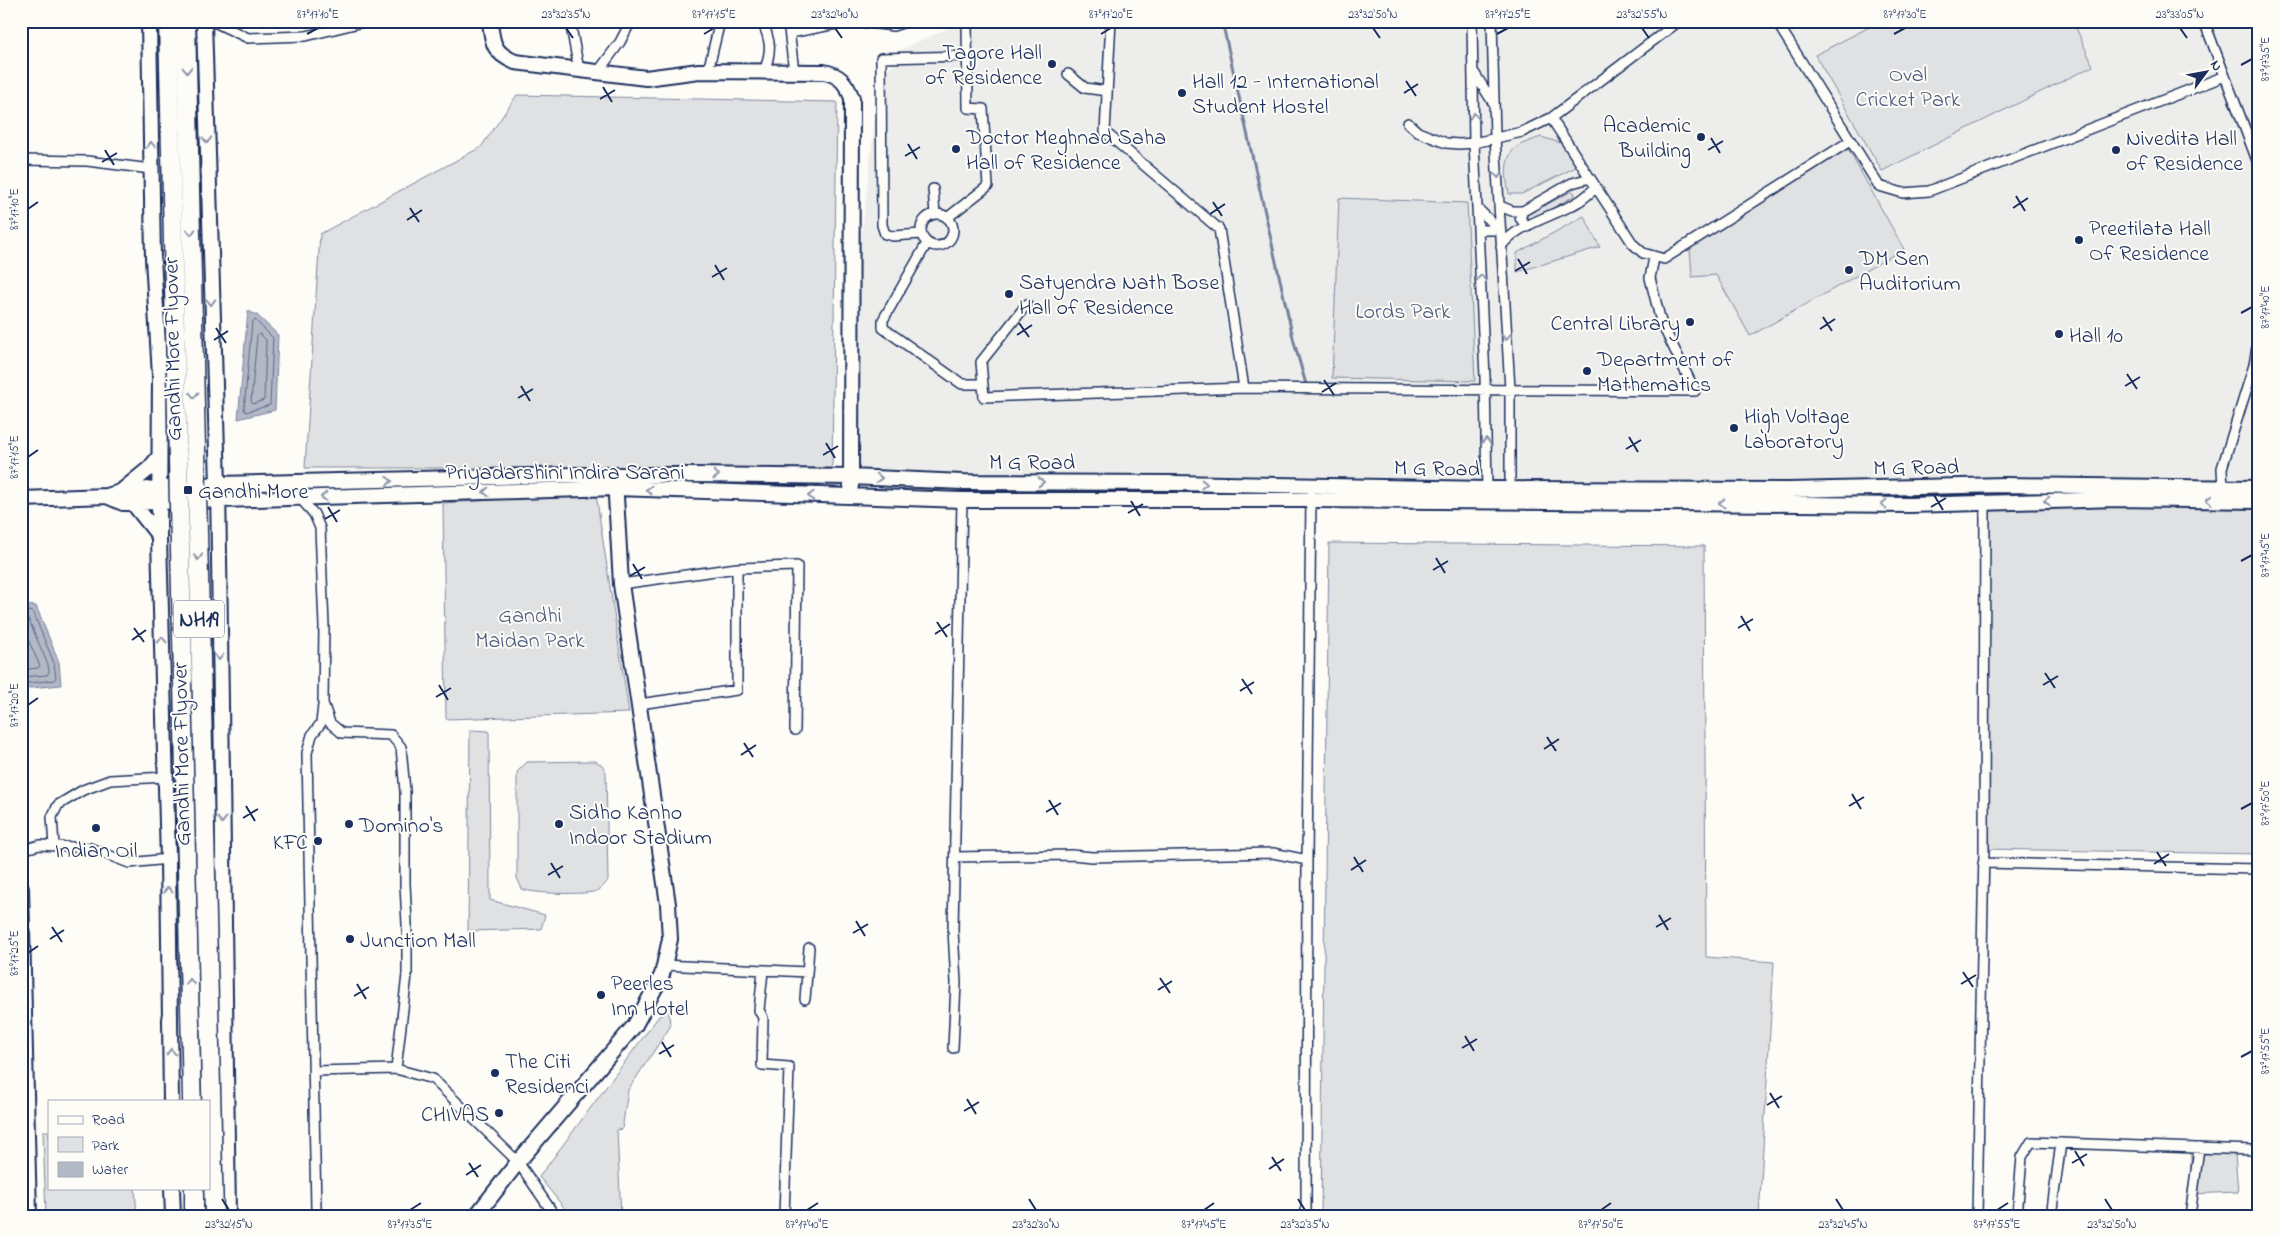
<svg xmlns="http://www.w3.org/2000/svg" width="2279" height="1237" font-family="'Indie Flower',sans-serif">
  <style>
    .built { fill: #edeeec }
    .green { fill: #e0e1e3; stroke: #7e88a0 }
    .water { fill: #b3b8c5; stroke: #76819c }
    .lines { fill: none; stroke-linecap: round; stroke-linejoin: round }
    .shore { stroke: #586687; stroke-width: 1 }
    .stream { stroke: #76819c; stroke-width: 3 }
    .street-casing { stroke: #1b2f5e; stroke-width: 12 }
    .secondary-casing { stroke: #1b2f5e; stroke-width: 18 }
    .highway-casing { stroke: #1b2f5e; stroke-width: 21 }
    .street { stroke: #fdfcf7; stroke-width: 9 }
    .secondary { stroke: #fdfcf7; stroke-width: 14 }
    .highway { stroke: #fdfcf7; stroke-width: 18 }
    .highway-bridge-casing { stroke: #1b2f5e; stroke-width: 21; stroke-linecap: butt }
    .highway-bridge { stroke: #fdfcf7; stroke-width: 18 }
    .oneway { stroke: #8c96aa }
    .ticks { fill: none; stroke: #1b2f5e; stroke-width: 2 }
    .poi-dot { fill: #1b2f5e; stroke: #fdfcf7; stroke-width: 2 }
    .labels { text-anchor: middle; stroke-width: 4; stroke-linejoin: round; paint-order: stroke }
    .shield { fill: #fdfcf7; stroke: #5f6c8c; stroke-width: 1 }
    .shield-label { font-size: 21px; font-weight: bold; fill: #1b2f5e }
    .poi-label { font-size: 22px; fill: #1b2f5e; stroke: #fdfcf7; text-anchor: start }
    .park-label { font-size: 22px; fill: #4c5c7f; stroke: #fdfcf7 }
    .street-label { font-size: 22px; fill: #1b2f5e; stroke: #fdfcf7 }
    .neatline { fill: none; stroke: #1b2f5e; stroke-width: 2 }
    .ticks-label { font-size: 12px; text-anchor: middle; fill: #1b2f5e }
  </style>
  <rect width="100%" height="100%" fill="#fdfcf7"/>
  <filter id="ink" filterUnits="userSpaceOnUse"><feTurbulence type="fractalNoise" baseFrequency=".02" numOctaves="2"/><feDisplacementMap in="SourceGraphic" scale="10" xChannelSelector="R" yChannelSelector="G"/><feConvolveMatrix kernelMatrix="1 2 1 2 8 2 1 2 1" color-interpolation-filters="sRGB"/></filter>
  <g filter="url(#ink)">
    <!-- built -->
    <path class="built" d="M958,21H2258V480L1872,494L854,481L861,241L880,73L892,66L895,52L942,31Z"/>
    <!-- green -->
    <path class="green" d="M1881,21H2073L2093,66L1882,171L1815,55Z
      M517,95L837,102L832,468H305L320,234L481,147Z
      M1541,137L1564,144L1576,167L1522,194H1509C1506,180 1503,159 1515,148C1522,143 1533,140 1541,137Z
      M1848,149L1904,249L1750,336L1716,275L1692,277L1690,248Z
      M1572,191L1575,193L1574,196L1531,220L1528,219L1527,215Z
      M1339,198L1467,203L1475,381L1332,378Z
      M1584,216L1600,247L1517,272V253Z
      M596,494L629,713L446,719L443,503Z
      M1990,504L2258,505V854L1984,849Z
      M1329,543L1704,546L1706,957L1774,962L1759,1216H1493L1496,1208L1485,1216H1321Z
      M470,730L489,731L490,900L545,915L541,929L468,931Z
      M595,761L602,765L606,772L608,880C605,885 602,888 597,891C586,895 531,894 522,889L517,878V772L527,762Z
      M669,1010L670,1027L628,1090L622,1130L617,1129L621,1216H571L539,1177L659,1016Z
      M43,1131H49V1188H135L137,1216H46Z
      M2191,1152L2235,1154L2238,1192L2191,1194Z"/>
    <!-- water -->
    <path class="water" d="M248,311L257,315L278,335L275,410L238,419Z
      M21,605L36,606L59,662L61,685L21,689Z"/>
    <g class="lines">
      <!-- shore -->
      <path class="shore" d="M255,320L273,338L270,405L246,412L244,409L252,323Z
        M260,334L266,340L264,400L253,404L251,401L257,336Z
        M21,610L33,612L54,663L56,678L54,680L21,684
        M21,616L28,618L48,665L49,672L47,675L21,677
        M21,624L40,666L38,668L21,670"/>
      <!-- stream -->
      <path class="stream" d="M1222,21L1294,342L1307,388"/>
      <defs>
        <path id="street" d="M212,21L248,38L306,36L367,21
          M570,21L579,70
          M762,21C771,42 772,50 764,72
          M788,21L794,72
          M854,21L893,26L909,21
          M1111,21L1105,132L1219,229L1244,388
          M1472,21L1474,143L1485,377L1487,493
          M1492,21L1495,137L1510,389V493
          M1776,21L1879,186L1903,193L1929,191L2225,76
          M2204,21L2258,163
          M790,33L852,21
          M708,71L720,21
          M1473,71L1494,104
          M598,72L620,42L631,21
          M1068,74L1085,88L1107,91
          M1551,118L1633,244L1643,253L1664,259L1850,141
          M1408,123L1418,132L1446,143L1459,144L1474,143L1522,132L1551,118L1674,25V21
          M21,160L87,161L151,169
          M933,189L935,214
          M1500,206L1512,211H1523L1572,183L1590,178
          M1478,209L1500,230
          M1523,211L1520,218L1527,227
          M921 230a16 16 0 1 1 32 0a16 16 0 1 1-32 0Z
          M947,218L988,186L983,109L968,108L967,21
          M1479,230H1500
          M921,234L893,236L885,234L882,225L881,58L968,56
          M927,243L883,320V328L962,384H983
          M1501,247C1515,224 1559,215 1581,200C1587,196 1591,192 1596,187
          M1027,304L981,362L984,397L1244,388L1695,391L1661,322L1650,278L1654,258
          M2223,489L2222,468L2254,365L2258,341
          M300,498L314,514L320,528L324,626L323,703L330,723L342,733L391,735L401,747L405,791V884L407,924V975L396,1069
          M737,568L797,566L795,730
          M621,584L737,568V690L639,704
          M54,846L52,817L58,805L83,790L110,780L166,777
          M21,850L40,845L90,848L129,863L168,859
          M955,857L1072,855L1092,857L1273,853L1307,860
          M1983,863L2258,869
          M664,965L807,972
          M763,971L759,1010L763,1018L762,1065L789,1067L784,1216
          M805,999L809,948
          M953,1048L956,983L953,930L962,500
          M314,1071L396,1069L433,1079L518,1162L555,1216
          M319,1216L316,1209L307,753L312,735L321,723L323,705
          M1306,1216L1307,860L1311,496
          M1977,1216L1984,849L1985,503
          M2017,1216L2022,1157L2031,1142L2252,1150
          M2051,1216L2061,1143
          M2190,1216L2199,1148"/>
        <path id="secondary" d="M149,21L153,258L160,376L159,539L168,859L171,1101
          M204,21L218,484L228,1216
          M490,21C492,44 494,53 515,62L646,78L699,71L824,72C840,75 846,83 852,98L851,486
          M123,490L150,468L159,457
          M107,496L123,503L616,488L962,500H1311L1910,505L2117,499L2258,501
          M21,499L107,496L123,491L218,484L574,475H694L851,477L963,482L1174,483L1487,489L1789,490L2005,485L2258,488
          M132,502L159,536
          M21,888L29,1216
          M172,1188L173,1216
          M476,1216L518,1162L635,1025L662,975L670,939L668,904L621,584L615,479"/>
        <path id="highway" d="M183,680L192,1101
          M194,1188V1216"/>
      </defs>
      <!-- street casing -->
      <use href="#street" class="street-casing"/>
      <!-- secondary casing -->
      <use href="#secondary" class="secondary-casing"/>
      <!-- highway casing -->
      <use href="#highway" class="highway-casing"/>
      <!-- street -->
      <use href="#street" class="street"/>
      <!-- secondary -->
      <use href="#secondary" class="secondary"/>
      <!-- highway -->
      <use href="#highway" class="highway"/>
      <defs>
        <path id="highway-bridge" d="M168,21L183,680
          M186,21L214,1216"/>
      </defs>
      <!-- highway-bridge casing -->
      <use href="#highway-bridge" class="highway-bridge-casing"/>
      <!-- highway-bridge -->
      <use href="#highway-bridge" class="highway-bridge"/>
    </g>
    <!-- one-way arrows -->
    <defs><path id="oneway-chevron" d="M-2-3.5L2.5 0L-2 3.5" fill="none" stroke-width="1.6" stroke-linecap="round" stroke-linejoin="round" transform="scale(1.25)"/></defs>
    <g class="oneway">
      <use href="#oneway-chevron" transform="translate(187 70) rotate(89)"/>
      <use href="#oneway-chevron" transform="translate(1474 116) rotate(-91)"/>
      <use href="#oneway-chevron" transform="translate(207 140) rotate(89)"/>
      <use href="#oneway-chevron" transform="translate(151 145) rotate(-91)"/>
      <use href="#oneway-chevron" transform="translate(1498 175) rotate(86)"/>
      <use href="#oneway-chevron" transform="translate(191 232) rotate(89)"/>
      <use href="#oneway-chevron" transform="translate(1481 278) rotate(-92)"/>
      <use href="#oneway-chevron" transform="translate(211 302) rotate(88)"/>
      <use href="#oneway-chevron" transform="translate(1506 337) rotate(87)"/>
      <use href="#oneway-chevron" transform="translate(194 395) rotate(89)"/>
      <use href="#oneway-chevron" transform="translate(1486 441) rotate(-91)"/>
      <use href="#oneway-chevron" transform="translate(716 475) rotate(1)"/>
      <use href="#oneway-chevron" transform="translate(879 478) rotate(2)"/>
      <use href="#oneway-chevron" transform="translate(389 481) rotate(-2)"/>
      <use href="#oneway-chevron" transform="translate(1041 482)"/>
      <use href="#oneway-chevron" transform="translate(1204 484) rotate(1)"/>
      <use href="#oneway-chevron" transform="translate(649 490) rotate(-178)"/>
      <use href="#oneway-chevron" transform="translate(486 492) rotate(178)"/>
      <use href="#oneway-chevron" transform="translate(811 496) rotate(-178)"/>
      <use href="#oneway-chevron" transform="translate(324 497) rotate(178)"/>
      <use href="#oneway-chevron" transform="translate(2209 500) rotate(-179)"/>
      <use href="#oneway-chevron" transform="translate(2047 501) rotate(178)"/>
      <use href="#oneway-chevron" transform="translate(1722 503) rotate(-180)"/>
      <use href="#oneway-chevron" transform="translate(1884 504) rotate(-179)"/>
      <use href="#oneway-chevron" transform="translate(198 557) rotate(89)"/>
      <use href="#oneway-chevron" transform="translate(162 640) rotate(-92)"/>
      <use href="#oneway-chevron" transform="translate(219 657) rotate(89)"/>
      <use href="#oneway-chevron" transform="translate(222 820) rotate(89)"/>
      <use href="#oneway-chevron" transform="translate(168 890) rotate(-91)"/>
      <use href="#oneway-chevron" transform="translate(190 982) rotate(-91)"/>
      <use href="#oneway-chevron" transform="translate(171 1052) rotate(-91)"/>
    </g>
  </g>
  <!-- ticks -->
  <path class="ticks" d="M566,28L573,38M835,28L842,38M1373,28L1380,38M1642,28L1649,38M2180,28L2187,38M307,34L318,28M704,34L714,28M1101,34L1111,28M1497,34L1508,28M1894,34L1905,28M2241,65L2252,59M1406,81L1416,96M603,87L612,102M1404,93L1418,84M600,99L615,90M1711,138L1720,153M908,144L917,159M105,150L114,165M1708,150L1723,141M905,156L920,147M102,162L117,153M2016,196L2025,211M1213,202L1222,216M410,208L419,222M2013,208L2028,198M28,209L38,202M1210,214L1225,204M407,220L422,210M1518,259L1527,274M715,265L724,280M1515,271L1530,262M712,277L727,268M2241,313L2252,307M1823,317L1832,331M1019,323L1029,337M216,328L226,343M1820,329L1835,319M1017,335L1032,325M214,340L228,331M2127,374L2137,389M1324,380L1334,395M521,386L530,401M2125,386L2140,377M1322,392L1336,383M518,398L533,389M1629,437L1638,452M826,443L835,458M1626,449L1641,440M823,455L838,446M28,457L38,450M1934,495L1943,510M1131,501L1140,516M328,507L337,522M1931,507L1946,498M1128,513L1143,504M325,519L340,510M1436,558L1445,573M2241,561L2252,555M633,564L642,579M1433,570L1448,561M630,576L645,567M1741,616L1750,631M937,622L947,637M134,628L144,642M1738,628L1753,619M935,634L950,624M132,640L146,630M2045,673L2055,688M1242,679L1252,694M439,685L448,700M2043,685L2058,676M1240,691L1254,682M436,697L451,688M28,705L38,698M1547,737L1556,751M744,743L753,757M1544,749L1559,739M741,755L756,745M1852,794L1861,809M1049,800L1058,815M246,806L255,821M1849,806L1864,797M2241,809L2252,803M1046,812L1061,803M243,818L258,809M2157,852L2166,866M1354,857L1363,872M551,863L560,878M2154,864L2169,854M1351,870L1366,860M548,875L563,866M1659,915L1668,930M856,921L865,936M52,927L62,942M1656,927L1671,918M853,933L868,924M50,939L64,930M28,953L38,946M1963,972L1973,987M1160,978L1170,993M357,984L366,999M1961,984L1976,975M1158,990L1172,981M354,996L369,987M1465,1036L1474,1051M662,1042L671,1057M1462,1048L1477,1039M659,1054L674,1045M2241,1057L2252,1051M1770,1093L1779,1108M967,1099L976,1114M1767,1105L1782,1096M964,1111L979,1102M2075,1151L2084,1166M1272,1157L1281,1171M469,1163L478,1177M2072,1163L2087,1154M1269,1169L1284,1159M466,1175L481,1165M222,1199L229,1210M1029,1199L1036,1210M1298,1199L1305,1210M1836,1199L1843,1210M2105,1199L2112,1210M410,1210L421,1203M807,1210L818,1203M1204,1210L1214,1203M1601,1210L1611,1203M1997,1210L2008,1203"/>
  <!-- markers -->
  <g class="poi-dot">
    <circle cx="1052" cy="64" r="5"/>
    <circle cx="1182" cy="93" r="5"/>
    <circle cx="1701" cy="137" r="5"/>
    <circle cx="956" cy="149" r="5"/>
    <circle cx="2116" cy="150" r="5"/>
    <circle cx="2079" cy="240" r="5"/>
    <circle cx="1849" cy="270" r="5"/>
    <circle cx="1009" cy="294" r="5"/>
    <circle cx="1690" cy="322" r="5"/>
    <circle cx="2059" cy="334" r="5"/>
    <circle cx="1587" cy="371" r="5"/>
    <circle cx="1734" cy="428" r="5"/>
    <rect x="183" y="485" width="10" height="10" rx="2.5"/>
    <circle cx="349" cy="824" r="5"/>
    <circle cx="559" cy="824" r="5"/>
    <circle cx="96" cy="828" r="5"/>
    <circle cx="318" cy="841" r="5"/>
    <circle cx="350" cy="939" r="5"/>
    <circle cx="601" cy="995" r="5"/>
    <circle cx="495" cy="1073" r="5"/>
    <circle cx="499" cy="1113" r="5"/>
  </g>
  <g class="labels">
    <!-- shield labels -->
    <rect class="shield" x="174" y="600.5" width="50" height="37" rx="4"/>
    <g class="shield-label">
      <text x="199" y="626">NH19</text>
    </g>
    <!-- poi labels -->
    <g class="poi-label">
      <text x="1042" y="59" text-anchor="end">Tagore Hall<tspan x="1042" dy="25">of Residence</tspan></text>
      <text x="1192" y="88">Hall 12 - International<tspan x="1192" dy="25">Student Hostel</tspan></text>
      <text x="1691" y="132" text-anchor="end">Academic<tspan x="1691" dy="25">Building</tspan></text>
      <text x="966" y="144">Doctor Meghnad Saha<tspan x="966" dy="25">Hall of Residence</tspan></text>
      <text x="2126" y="145">Nivedita Hall<tspan x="2126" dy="25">of Residence</tspan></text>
      <text x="2089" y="235">Preetilata Hall<tspan x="2089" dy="25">Of Residence</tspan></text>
      <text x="1859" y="265">DM Sen<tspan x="1859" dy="25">Auditorium</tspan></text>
      <text x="1019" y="289">Satyendra Nath Bose<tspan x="1019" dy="25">Hall of Residence</tspan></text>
      <text x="1680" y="330" text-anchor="end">Central Library</text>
      <text x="2069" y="342">Hall 10</text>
      <text x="1597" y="366">Department of<tspan x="1597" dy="25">Mathematics</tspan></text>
      <text x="1744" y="423">High Voltage<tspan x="1744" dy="25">Laboratory</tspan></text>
      <text x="198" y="498">Gandhi More</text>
      <text x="569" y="819">Sidho Kanho<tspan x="569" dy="25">Indoor Stadium</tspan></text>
      <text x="359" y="832">Domino's</text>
      <text x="308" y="849" text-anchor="end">KFC</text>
      <text x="96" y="857" text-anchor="middle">Indian Oil</text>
      <text x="360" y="947">Junction Mall</text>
      <text x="611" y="990">Peerles<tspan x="611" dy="25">Inn Hotel</tspan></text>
      <text x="505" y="1068">The Citi<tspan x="505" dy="25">Residenci</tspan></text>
      <text x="489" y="1121" text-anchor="end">CHIVAS</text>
    </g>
    <!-- park labels -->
    <g class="park-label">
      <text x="1908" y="81">Oval<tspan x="1908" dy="25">Cricket Park</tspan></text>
      <text x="1403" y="318">Lords Park</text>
      <text x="530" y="622">Gandhi<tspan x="530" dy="25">Maidan Park</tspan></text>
    </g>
    <!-- street labels -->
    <g class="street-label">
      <text transform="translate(171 349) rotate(-91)" y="8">Gandhi More Flyover</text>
      <text x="1032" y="469">M G Road</text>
      <text transform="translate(1916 466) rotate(-1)" y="8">M G Road</text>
      <text transform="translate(1437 467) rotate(1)" y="8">M G Road</text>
      <text x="565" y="479">Priyadarshini Indira Sarani</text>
      <text transform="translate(180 754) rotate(-91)" y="8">Gandhi More Flyover</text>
    </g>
  </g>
  <!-- margin -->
  <rect width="2279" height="1237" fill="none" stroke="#fdfcf7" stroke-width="55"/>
  <!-- legend -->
  <rect x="48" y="1100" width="162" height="90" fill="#fdfcf7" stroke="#a3aaba"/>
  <rect x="58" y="1116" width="25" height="8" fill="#fdfcf7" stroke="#a3aaba"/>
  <text x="92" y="1124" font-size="15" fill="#1b2f5e">Road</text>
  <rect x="58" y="1137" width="25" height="15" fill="#e0e1e3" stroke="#a3aaba"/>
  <text x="92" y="1150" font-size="15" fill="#1b2f5e">Park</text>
  <rect x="58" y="1162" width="25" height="15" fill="#b3b8c5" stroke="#a3aaba"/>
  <text x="92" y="1174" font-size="15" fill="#1b2f5e">Water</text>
  <!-- north arrow -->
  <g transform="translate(2206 72) rotate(58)" stroke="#fdfcf7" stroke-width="4" paint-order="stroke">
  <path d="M0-4L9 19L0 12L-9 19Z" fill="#1b2f5e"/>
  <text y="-8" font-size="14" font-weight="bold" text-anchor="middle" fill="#1b2f5e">N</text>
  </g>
  <rect x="28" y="28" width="2224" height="1182" class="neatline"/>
  <g class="ticks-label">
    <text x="318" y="18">87°17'10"E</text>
    <text x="566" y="18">23°32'35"N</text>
    <text x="714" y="18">87°17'15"E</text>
    <text x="835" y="18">23°32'40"N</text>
    <text x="1111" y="18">87°17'20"E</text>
    <text x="1373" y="18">23°32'50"N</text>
    <text x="1508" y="18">87°17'25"E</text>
    <text x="1642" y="18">23°32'55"N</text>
    <text x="1905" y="18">87°17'30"E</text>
    <text x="2180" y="18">23°33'05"N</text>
    <text transform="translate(2265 59) rotate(-90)" y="4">87°17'35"E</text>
    <text transform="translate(14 209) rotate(-90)" y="4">87°17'10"E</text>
    <text transform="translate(2265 307) rotate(-90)" y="4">87°17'40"E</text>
    <text transform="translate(14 457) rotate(-90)" y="4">87°17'15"E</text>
    <text transform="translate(2265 555) rotate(-90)" y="4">87°17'45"E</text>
    <text transform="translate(14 705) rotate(-90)" y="4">87°17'20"E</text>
    <text transform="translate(2265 803) rotate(-90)" y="4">87°17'50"E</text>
    <text transform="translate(14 953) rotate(-90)" y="4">87°17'25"E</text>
    <text transform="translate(2265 1051) rotate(-90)" y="4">87°17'55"E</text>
    <text x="229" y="1228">23°32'15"N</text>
    <text x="410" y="1228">87°17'35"E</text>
    <text x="807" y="1228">87°17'40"E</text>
    <text x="1036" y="1228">23°32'30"N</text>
    <text x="1204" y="1228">87°17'45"E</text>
    <text x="1305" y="1228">23°32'35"N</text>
    <text x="1601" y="1228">87°17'50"E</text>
    <text x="1843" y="1228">23°32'45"N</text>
    <text x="1997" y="1228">87°17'55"E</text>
    <text x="2112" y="1228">23°32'50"N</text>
  </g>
</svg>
